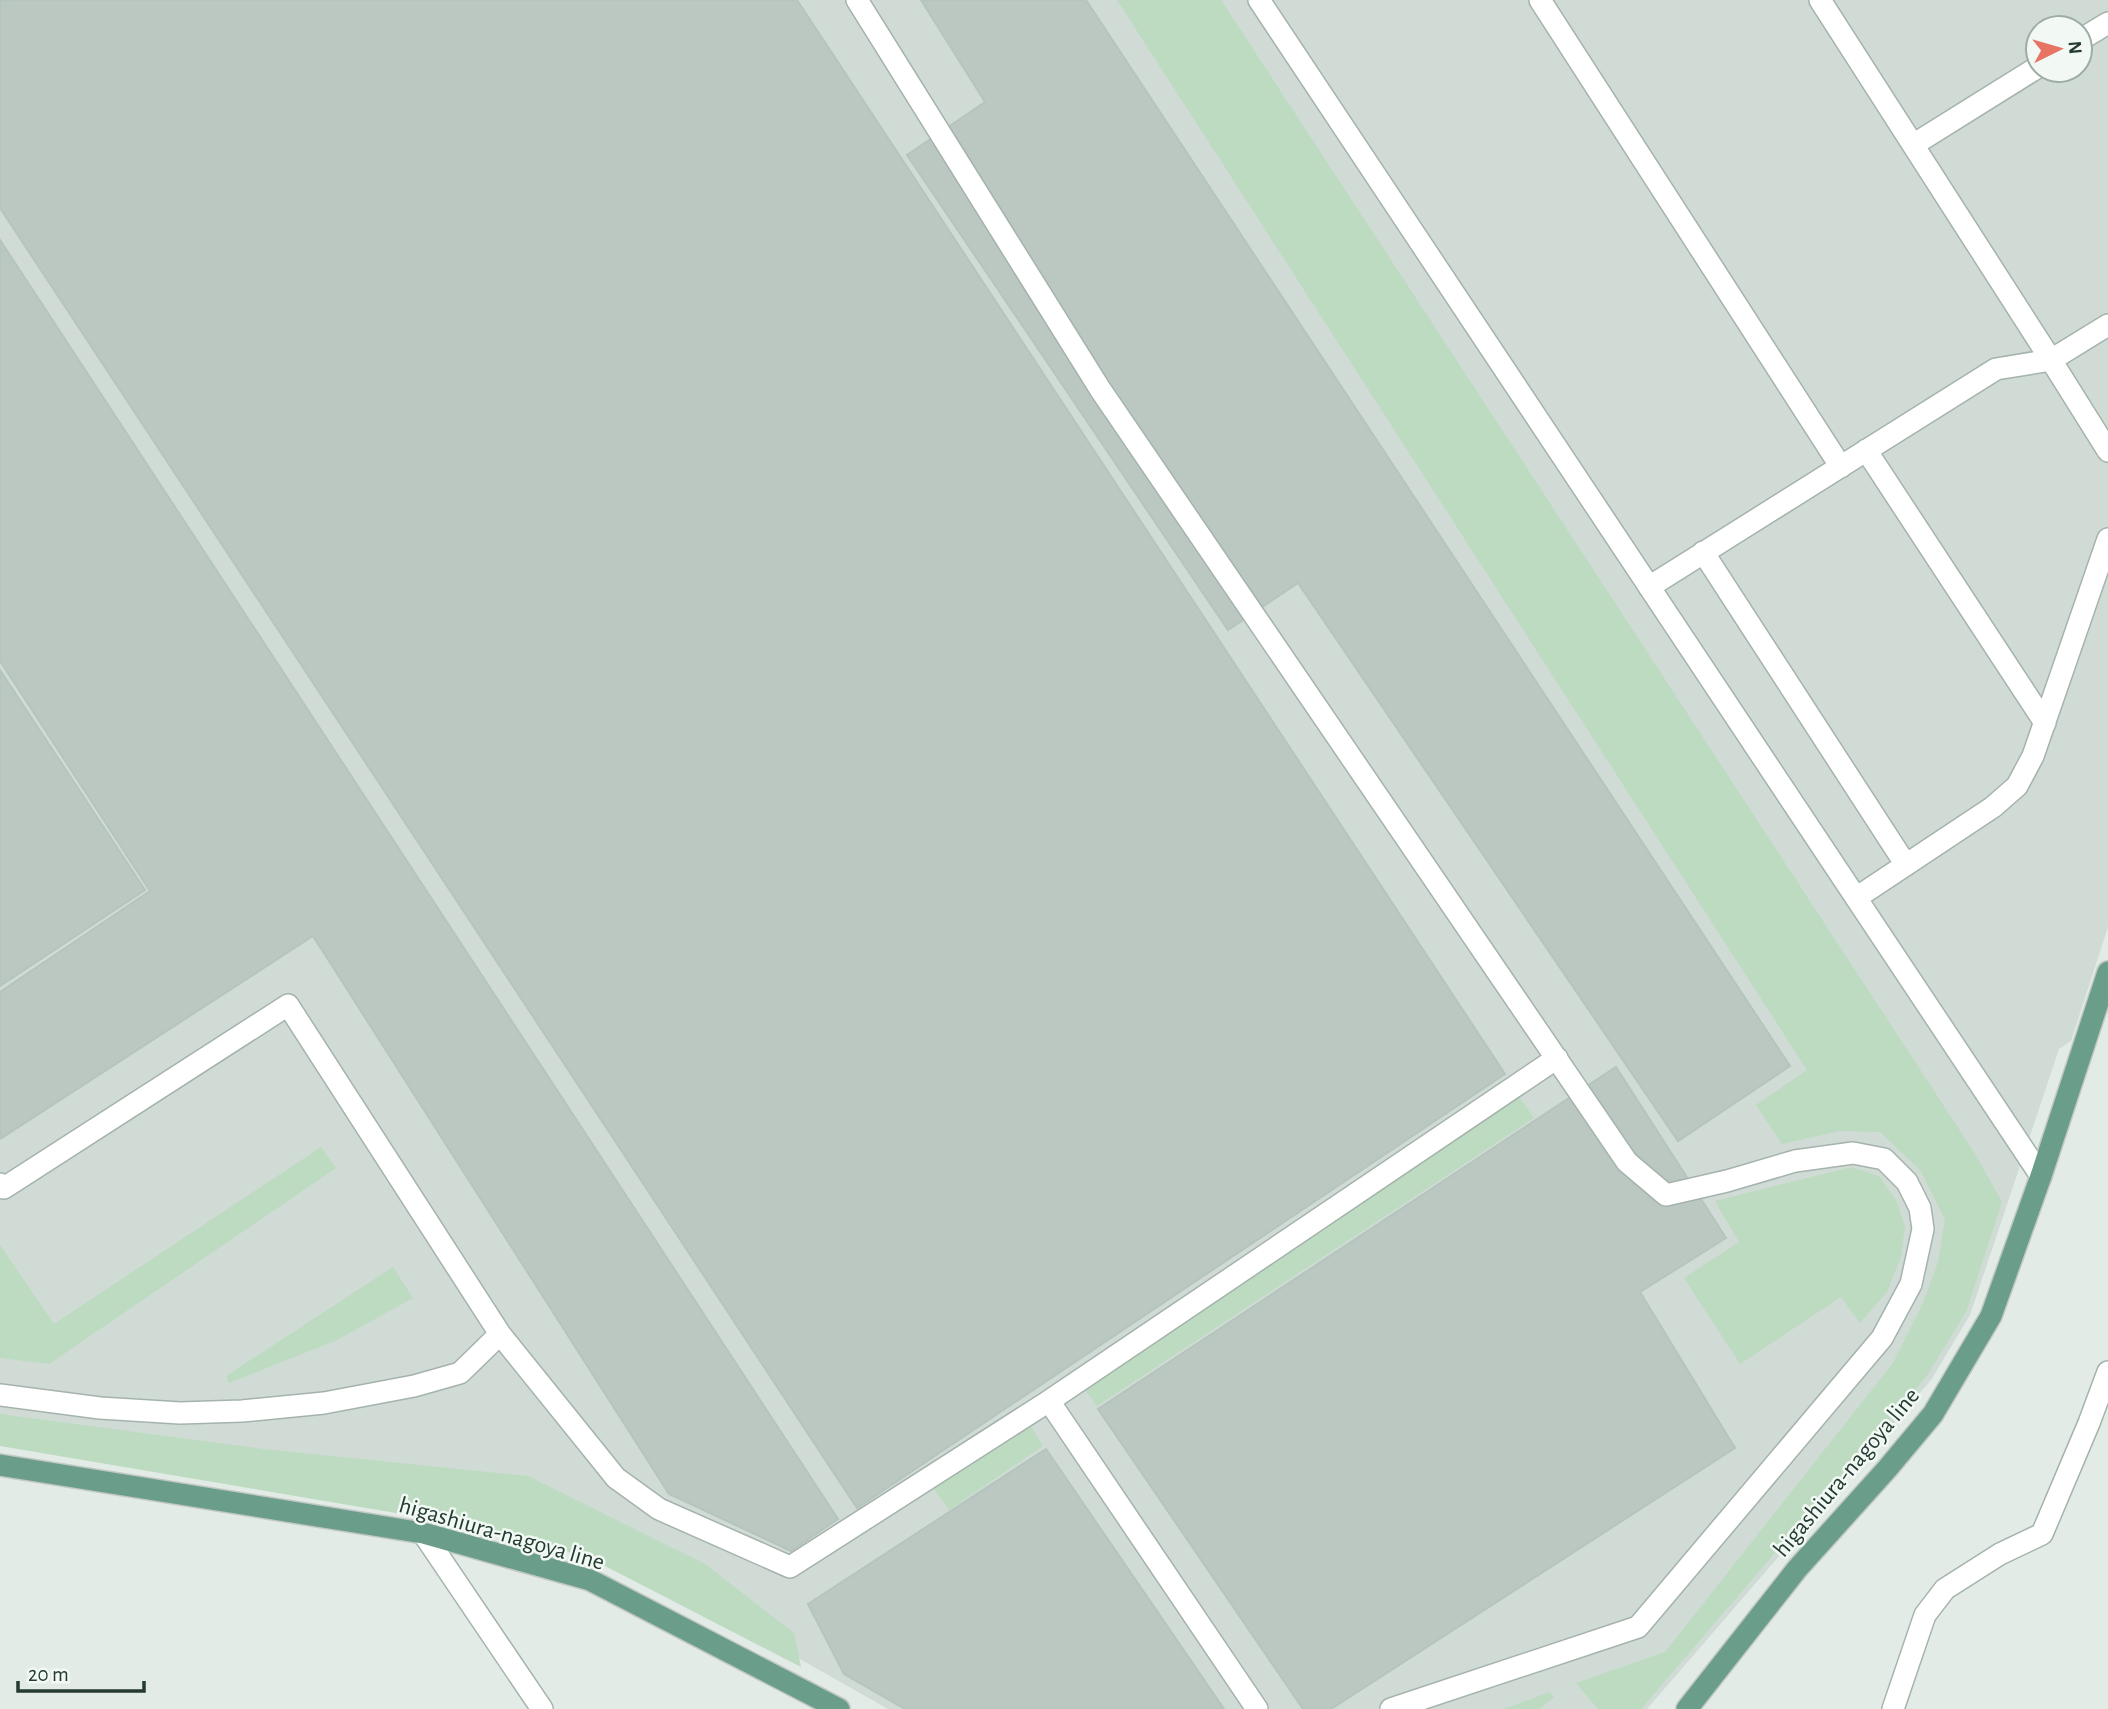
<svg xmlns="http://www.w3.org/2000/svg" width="2108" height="1709" font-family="'Alegreya Sans',sans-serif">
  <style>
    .built { fill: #d0dbd5; fill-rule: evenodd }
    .green { fill: #bcdbc1 }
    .building { fill: #bac8c1; stroke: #b5c4bc; stroke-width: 2 }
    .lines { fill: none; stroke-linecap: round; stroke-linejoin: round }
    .lane-casing { stroke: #a5b3ac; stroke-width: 24 }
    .street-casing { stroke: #a5b3ac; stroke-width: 24 }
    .primary-casing { stroke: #c1c8c6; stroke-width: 24 }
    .lane { stroke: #fff; stroke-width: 21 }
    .street { stroke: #fff; stroke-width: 21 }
    .primary { stroke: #6a9d8a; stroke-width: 21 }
    .labels { text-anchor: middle; stroke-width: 5; stroke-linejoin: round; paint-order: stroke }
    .street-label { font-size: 24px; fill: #233b32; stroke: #f2f8f4 }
  </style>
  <rect width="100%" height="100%" fill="#e2ebe6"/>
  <!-- built -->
  <path class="built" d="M0,0H2108V927L2071,1041L2059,1049L1970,1315L1931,1380L1647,1709H888L754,1633L603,1559L480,1518L0,1433ZM2038,28H2080V70H2038Z"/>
  <!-- green -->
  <path class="green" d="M1117,0H1221L1974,1152L2002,1202L1966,1312L1926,1377L1641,1709H1598L1576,1683L1665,1652L1893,1363L1923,1303L1938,1262L1945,1219L1920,1170L1880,1132L1839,1131L1782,1144L1756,1105L1807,1070Z
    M1515,1091L1534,1118L1097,1406L1082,1386Z
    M321,1147L336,1168L49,1364L0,1358V1245L54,1324Z
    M1852,1167L1879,1176L1896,1200L1905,1226L1901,1257L1887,1292L1860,1323L1841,1297L1740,1364L1684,1278L1739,1242L1715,1201Z
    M393,1267L413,1298L335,1341L229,1383L226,1376Z
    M0,1414L263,1449L528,1476L705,1564L794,1633L801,1667L607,1567L533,1538L467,1525L0,1446Z
    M1027,1420L1043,1446L949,1510L929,1482Z
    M1550,1692L1554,1697L1539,1709H1504Z"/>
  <!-- building -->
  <path class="building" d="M0,0H797L1505,1074L857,1508L0,208Z
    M921,0H1086L1790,1066L1678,1141L1298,583L1228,630L907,155L985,102Z
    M0,240L838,1519L791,1551L669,1494L313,936L0,1139V992L150,891L0,661Z
    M0,670L145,890L0,986Z
    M1616,1067L1726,1238L1640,1292L1735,1448L1331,1709H1303L1098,1409Z
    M1046,1449L1224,1709H905L844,1674L808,1604Z"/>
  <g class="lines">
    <defs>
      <path id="lane" d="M857,0L1100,389L1627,1162L1666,1195L1727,1181L1795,1161L1853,1153L1884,1159L1907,1182L1920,1208L1923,1229L1911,1284L1882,1338L1638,1627L1391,1709
        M1259,0L2041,1176
        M1540,0L1841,467
        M2080,40L2108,23
        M1913,145L2038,67
        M2108,325L2051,360L2108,451
        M1866,450L2045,723
        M1703,552L1906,865
        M1649,587L1996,369L2051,360L1820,0
        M1856,898L1993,807L2017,786L2033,756L2108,539
        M0,1184L4,1188L288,1005L500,1334L616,1478L659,1509L790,1567L1049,1401L1557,1058
        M0,1395L100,1408L180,1413L242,1411L324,1403L414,1386L460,1373L500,1334
        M1049,1401L1257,1709"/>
      <path id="street" d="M423,1533L542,1709
        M1893,1709L1925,1615L1945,1589L2000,1554L2042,1534L2089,1423L2108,1372"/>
      <path id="primary" d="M0,1465L423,1533L590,1580L839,1709
        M1687,1709L1797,1569L1887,1469L1933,1414L1991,1316L2041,1176L2108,972"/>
    </defs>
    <!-- lane casing -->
    <use href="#lane" class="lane-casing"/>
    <!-- street casing -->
    <use href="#street" class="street-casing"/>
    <!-- primary casing -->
    <use href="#primary" class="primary-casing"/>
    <!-- lane -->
    <use href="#lane" class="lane"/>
    <!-- street -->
    <use href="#street" class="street"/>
    <!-- primary -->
    <use href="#primary" class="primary"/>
  </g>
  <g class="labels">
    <!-- street labels -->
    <g class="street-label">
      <text transform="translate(1846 1472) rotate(-50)" y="8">higashiura-nagoya line</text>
      <text transform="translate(502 1533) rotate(16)" y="8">higashiura-nagoya line</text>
    </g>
  </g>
  <!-- north arrow -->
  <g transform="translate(2059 49) rotate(85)"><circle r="33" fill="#f2f8f4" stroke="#9faca6" stroke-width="2"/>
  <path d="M0-5L12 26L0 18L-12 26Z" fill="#e77463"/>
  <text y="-10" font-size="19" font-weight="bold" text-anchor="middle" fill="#233b32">N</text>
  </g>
  <!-- scale -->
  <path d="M18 1681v10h126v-10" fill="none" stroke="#233b32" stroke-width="3.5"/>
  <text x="28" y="1681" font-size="21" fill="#233b32" stroke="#f2f8f4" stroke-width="5" paint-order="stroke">20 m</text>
</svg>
